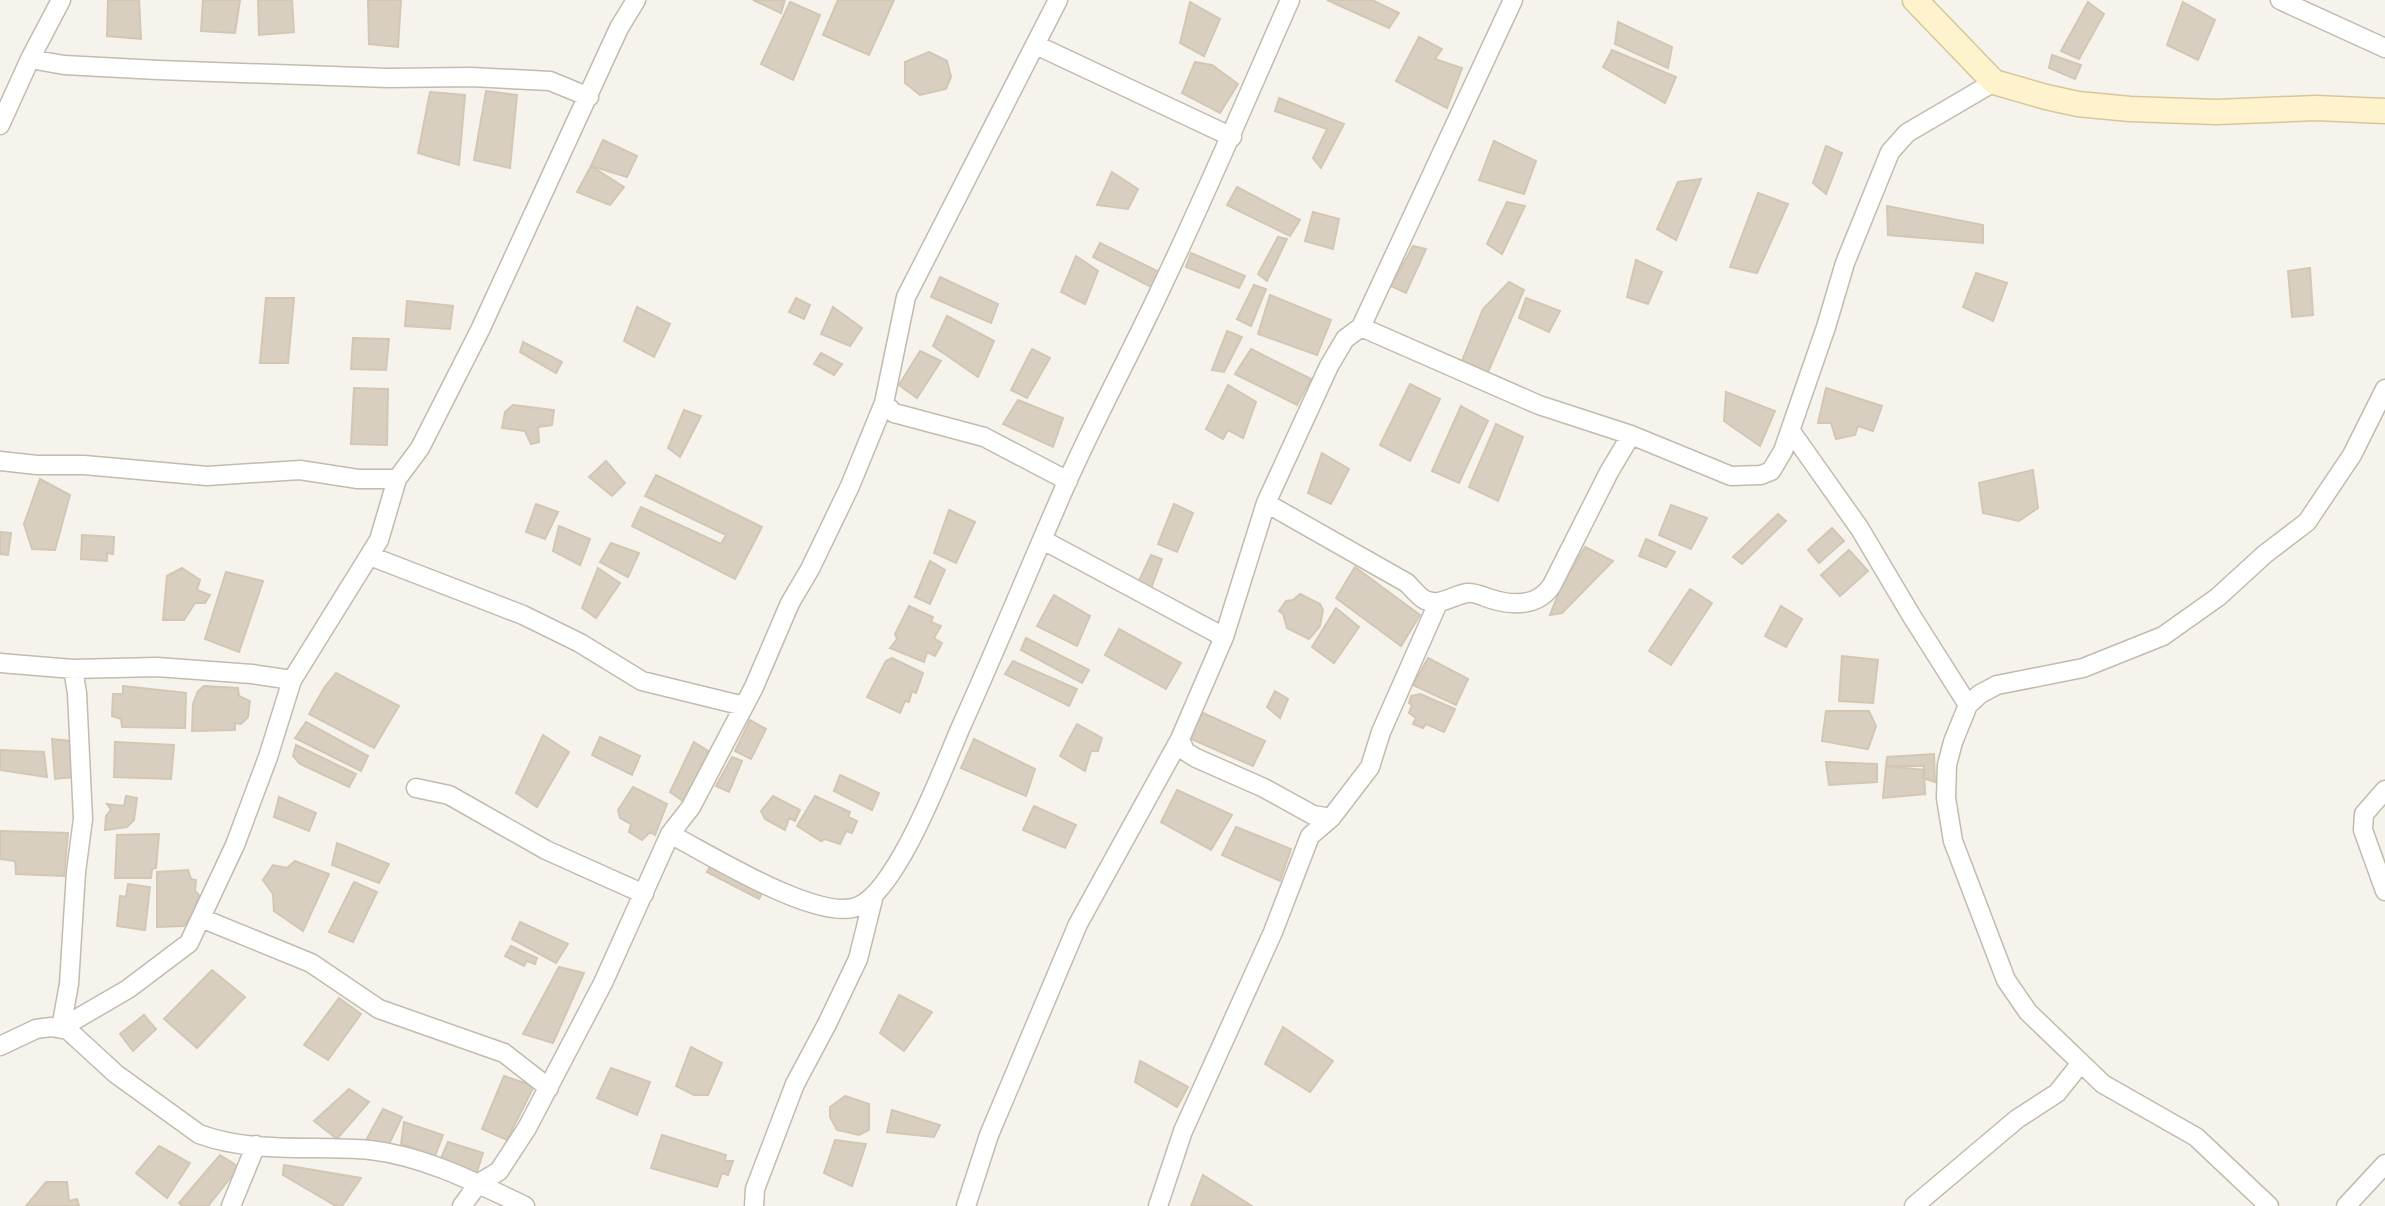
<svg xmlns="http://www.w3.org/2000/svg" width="2385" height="1206" font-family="Poppins,sans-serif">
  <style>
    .building { fill: #d8cfc1; stroke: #d3c7b4; stroke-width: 2 }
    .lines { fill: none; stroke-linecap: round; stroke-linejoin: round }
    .street-casing { stroke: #c2bbae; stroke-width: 21 }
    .secondary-casing { stroke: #d6c79b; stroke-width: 27 }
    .street { stroke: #fff; stroke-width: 18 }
    .secondary { stroke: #fff3cd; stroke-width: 24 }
  </style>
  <rect width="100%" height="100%" fill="#f6f3ec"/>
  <!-- building -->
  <path class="building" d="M108,0H139L141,39L107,36Z
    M203,0H240L235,33L201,31Z
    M258,0H292L294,32L259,35Z
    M368,0H401L398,47L369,44Z
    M753,0H785L781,13Z
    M838,0H894L869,55L823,35Z
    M1327,0H1372L1399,13L1389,28Z
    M790,2L820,15L793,80L761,64Z
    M1190,2L1220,19L1204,56L1180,43Z
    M2088,2L2104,14L2079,59L2061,51Z
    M2183,2L2215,20L2198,60L2167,45Z
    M1618,22L1672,47L1668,68L1615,44Z
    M1419,37L1442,49L1435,59L1462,68L1447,108L1396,81Z
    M1612,50L1676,77L1665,103L1603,67Z
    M929,52L947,61L951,77L946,89L920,95L905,83V62Z
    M2052,55L2081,65L2075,79L2049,68Z
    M1195,62L1212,65L1238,84L1220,113L1182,93Z
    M486,91L517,95L510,168L474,160Z
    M430,92L465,95L459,165L418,153Z
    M1279,98L1344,124L1321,168L1313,158L1327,129L1275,111Z
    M603,140L637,156L627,177L591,166Z
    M1494,141L1536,161L1524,194L1479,180Z
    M1826,146L1842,153L1826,194L1813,183Z
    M591,166L624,187L610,205L577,192Z
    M1112,172L1138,189L1128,209L1097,205Z
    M1701,179L1676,240L1657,229L1678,182Z
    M1237,187L1300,220L1290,236L1227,205Z
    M1758,193L1788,204L1757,273L1730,267Z
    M1507,202L1525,206L1502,254L1487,244Z
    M1887,206L1983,225V243L1888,235Z
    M1313,212L1339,219L1333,249L1305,241Z
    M1278,237L1287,239L1267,281L1258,274Z
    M1100,243L1159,272L1151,287L1093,257Z
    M1413,246L1426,249L1406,293L1391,286Z
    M1191,253L1245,276L1239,288L1186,267Z
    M1076,256L1098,271L1085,304L1061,292Z
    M1636,260L1662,272L1648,304L1627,297Z
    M2310,268L2313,315L2292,317L2288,271Z
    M1976,273L2007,283L1993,321L1963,307Z
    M940,277L998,304L991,323L931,297Z
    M1509,282L1524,290L1488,372L1462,361L1483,309Z
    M1254,285L1266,289L1251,326L1237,319Z
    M1270,295L1331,320L1317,355L1258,334Z
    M266,298H294L288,363H260Z
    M796,298L810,305L804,319L789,312Z
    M1526,298L1560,311L1549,332L1519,318Z
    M407,301L453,306L450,329L405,326Z
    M637,307L670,324L654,357L624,341Z
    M833,307L862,328L850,346L821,334Z
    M947,316L994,341L978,377L933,346Z
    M1227,331L1242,337L1224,372L1212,370Z
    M353,338L389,339L386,370L351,369Z
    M523,342L562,362L556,373L520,352Z
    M1032,349L1050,358L1027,398L1011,390Z
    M1251,349L1311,379L1297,405L1235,374Z
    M920,351L941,361L917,398L899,385Z
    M821,353L842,364L834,375L814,364Z
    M1410,384L1440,399L1410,461L1380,445Z
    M1228,385L1256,402L1243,438L1228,430L1223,439L1206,429Z
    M354,388L388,389L387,445L351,444Z
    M1826,388L1882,406L1873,431L1858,426L1855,435L1836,439L1831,423H1818Z
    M1726,392L1775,411L1760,446L1724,421Z
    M1018,400L1063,418L1053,447L1003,424Z
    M513,405L554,410L552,425L538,427L539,442L531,444L525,431L502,428L505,412Z
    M1461,406L1488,421L1459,483L1432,471Z
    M684,410L701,416L680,457L668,448Z
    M1496,424L1523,437L1498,501L1469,487Z
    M1322,453L1349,469L1331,504L1308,493Z
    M606,461L625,483L612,496L589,477Z
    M2033,470L2038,508L2019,521L1983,513L1979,483Z
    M656,475L762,527L735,579L632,526L641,507L721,544L726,535L645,496Z
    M40,479L70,495L55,550L32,549L24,524Z
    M536,504L558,512L545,539L526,532Z
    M1174,504L1193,513L1177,552L1158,544Z
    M1671,505L1707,518L1691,549L1659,535Z
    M949,510L975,522L956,563L934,553Z
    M1778,514L1786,521L1742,564L1733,557Z
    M559,526L590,539L580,565L553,551Z
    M1832,528L1844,541L1819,563L1808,550Z
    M0,532L11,533L8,555L0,554Z
    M82,535L114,537L113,554L107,553V561L81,559Z
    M1646,539L1675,552L1666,567L1639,556Z
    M611,543L639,553L628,577L600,562Z
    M1585,547L1613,561L1562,613L1550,615L1562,585Z
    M1849,550L1868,571L1840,596L1821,575Z
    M1151,555L1162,559L1150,591L1138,583Z
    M930,561L945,570L930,604L915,597Z
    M1355,567L1420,615L1401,646L1336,598Z
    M182,568L200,580L197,590L210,595L205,603H195L184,620H163L167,576Z
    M598,568L620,583L596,618L582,608Z
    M226,572L263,581L239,652L205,639Z
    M1690,589L1712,603L1671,665L1649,651Z
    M1300,594L1320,604L1323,610L1320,626L1309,639L1287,628L1283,614L1279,611L1286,601L1293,600Z
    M1054,595L1090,616L1077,646L1037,626Z
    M909,606L933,617L931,622L941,626L934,638L942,643L935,656L927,652L924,662L890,648L897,639L895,634Z
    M1781,606L1802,619L1786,647L1765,636Z
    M1336,608L1359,627L1334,663L1312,647Z
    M1119,629L1181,663L1166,689L1105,655Z
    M1026,638L1089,670L1082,683L1021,650Z
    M1842,656L1878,660L1873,703L1839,701Z
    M892,658L923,673L916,693L912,691L909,702L905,701L900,713L867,697L886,661Z
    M1428,658L1468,679L1456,705L1413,685Z
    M1013,661L1077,689L1069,706L1005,674Z
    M336,673L399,706L374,748L309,714L324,688Z
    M123,686L186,693L185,728L122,727L121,719L112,716L113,694H123Z
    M204,686L238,688L239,696L250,701L248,717L241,724L235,723V730L192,731L193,704L198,691Z
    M1275,691L1288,699L1280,718L1267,707Z
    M1420,694L1455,709L1444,732L1426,724L1423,728L1413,724L1416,718L1409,713L1412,705L1409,703L1411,696Z
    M1826,711H1869L1876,726L1868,749L1822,741Z
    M1203,713L1265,741L1253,766L1189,738Z
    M750,720L766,729L751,759L735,751Z
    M306,722L368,756L361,771L295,738Z
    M1077,724L1102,738L1098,751H1091L1085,771L1060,756Z
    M543,735L569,752L537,807L516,793Z
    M600,737L640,756L632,775L592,755Z
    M52,739L70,741L73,777L55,779Z
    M974,739L1035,769L1026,796L961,768Z
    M115,742L174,745L171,779L114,777Z
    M694,742L708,751L691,807L670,792Z
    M296,745L356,774L349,787L300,764L293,756Z
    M0,750L44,752L47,777L0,770Z
    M1934,754L1935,782L1923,778L1924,766H1886L1887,757Z
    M732,757L742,761L729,792L716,786Z
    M1826,762L1877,764V782L1829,785Z
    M1886,766L1924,770L1925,794L1883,798Z
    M840,775L879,793L872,810L834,791Z
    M633,787L667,804L655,835L650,832L642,840L629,832L631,824L620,818L618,810Z
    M1177,790L1232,815L1211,850L1161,822Z
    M126,796L137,798L134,820L127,827L105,830L106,816L111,810L107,804L124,806Z
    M773,796L800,810L795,821L789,818L785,830L765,819L761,811Z
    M815,796L850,812L848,817L857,821L852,833L846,831L840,844L825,839L821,841L797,826Z
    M279,797L316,813L309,831L274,817Z
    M1034,806L1076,825L1065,848L1023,830Z
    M1236,827L1291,849L1280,881L1222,855Z
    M0,831L68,833L64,876L16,874L15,861L0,859Z
    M159,834L156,868L152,869L151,878H115L117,835Z
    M337,843L389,864L379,883L332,865Z
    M715,857L767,884L759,899L707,872Z
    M295,861L329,874L303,931L274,911L273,894L263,880L273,865L287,868Z
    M188,870L191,879L196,880L195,891L199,895L193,912L184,926L157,927V872Z
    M354,882L377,892L353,942L329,932Z
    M128,884L150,887L145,930L117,926L120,896L126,897Z
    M520,922L568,944L556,963L512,939Z
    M511,946L537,958L535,964L527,961L524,966L505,956Z
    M559,967L584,973L553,1043L523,1034Z
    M212,970L245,997L197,1048L164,1019Z
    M899,995L932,1012L904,1051L880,1033Z
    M339,998L361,1014L328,1060L304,1045Z
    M144,1015L156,1029L133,1051L120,1034Z
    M1283,1027L1333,1061L1310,1092L1265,1064Z
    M691,1047L722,1063L708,1095H694L676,1086Z
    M1140,1061L1188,1087L1177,1107L1135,1082Z
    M611,1068L650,1082L637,1115L597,1098Z
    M504,1076L534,1086L507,1140L482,1129Z
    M349,1089L369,1102L337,1139L314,1121Z
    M845,1096L869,1104V1130L859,1135L837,1130L830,1117V1107Z
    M383,1109L402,1117L387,1148L365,1142Z
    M892,1110L940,1125L934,1137L887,1132Z
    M404,1122L443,1135L435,1156L401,1144Z
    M662,1135L726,1155L725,1161H733L728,1175L722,1173L717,1187L651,1168Z
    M835,1140L866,1144L852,1186L824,1173Z
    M448,1142L483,1153L476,1175L439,1163Z
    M159,1146L190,1163L167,1198L136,1173Z
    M220,1155L239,1167L208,1206H182L179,1203Z
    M284,1165L361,1178L342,1206H336L283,1175Z
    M1203,1175L1252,1206H1191Z
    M46,1182H67L69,1201L77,1199L79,1206H26Z"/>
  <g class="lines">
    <defs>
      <path id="street" d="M2280,0L2385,48
        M1036,45L1232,137
        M30,59L64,65L158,70L388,78L471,77L550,81L589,97
        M0,125L30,59L61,0
        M1361,327L1539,405L1631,435L1731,476L1761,475L1771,471L1783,451L1826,327L1845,263L1890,152L1907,133L1994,82
        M884,403L894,413L984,437L1068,481
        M1790,430L1860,529L1911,615L1968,705
        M0,461L37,465H84L207,476L300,470L358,479H397
        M1266,503L1407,583C1412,588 1419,597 1425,600C1440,607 1453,595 1467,593C1475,592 1484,597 1491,599C1514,606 1539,606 1552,585L1609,472L1631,435
        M1043,540L1224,637
        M370,556L523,615L580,643L642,681L744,706
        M0,663L73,669L157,667L252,674L292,680
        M1180,739L1185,751L1196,758L1264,788L1313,815L1331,818L1370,767L1381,732L1438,603
        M416,788L449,795L546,850L644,894
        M2385,790L2364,814L2363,830L2385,891
        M670,834C709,854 820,924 859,906C898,888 942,771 960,729C997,647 1031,564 1067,482C1097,415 1132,351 1163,284C1208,190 1248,95 1290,0
        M201,918L311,963L379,1009L504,1053L549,1088
        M61,1028L128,989L189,943L235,845L268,757L292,680L379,540L397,479L420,448L480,330L619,28L636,0
        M61,1028L69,984L76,872L83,819L77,693L73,669
        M0,1046L36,1029L51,1027L68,1030L116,1074L199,1134C252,1154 314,1145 370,1150C424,1156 477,1183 525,1206
        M231,1206L256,1145
        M462,1206L478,1184L499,1171L527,1128L603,983L670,834L691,807L754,687L790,603L810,569L850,486L884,403L906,297L1058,0
        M754,1206L755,1189L795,1084L827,1024L858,959L873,899
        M966,1206L989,1135L1078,924L1180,739L1224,637L1266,503L1329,366L1345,339L1361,327L1513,0
        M1158,1206L1183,1131L1273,932L1310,836L1331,818
        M1914,1206L2017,1119L2057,1093L2081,1063
        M2269,1206L2196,1137L2103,1084L2028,1012L2006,980L1953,841L1946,798L1947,765L1953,742L1968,705L1980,694L1997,685L2083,668L2163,636L2218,597L2265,554L2307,522L2352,455L2385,389
        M2346,1206L2385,1164"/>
      <path id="secondary" d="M1915,0L1994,82L2046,97L2078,104L2130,109L2216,112L2316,108L2385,111"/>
    </defs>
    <!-- street casing -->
    <use href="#street" class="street-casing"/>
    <!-- secondary casing -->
    <use href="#secondary" class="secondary-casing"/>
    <!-- street -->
    <use href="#street" class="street"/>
    <!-- secondary -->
    <use href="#secondary" class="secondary"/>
  </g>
</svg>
